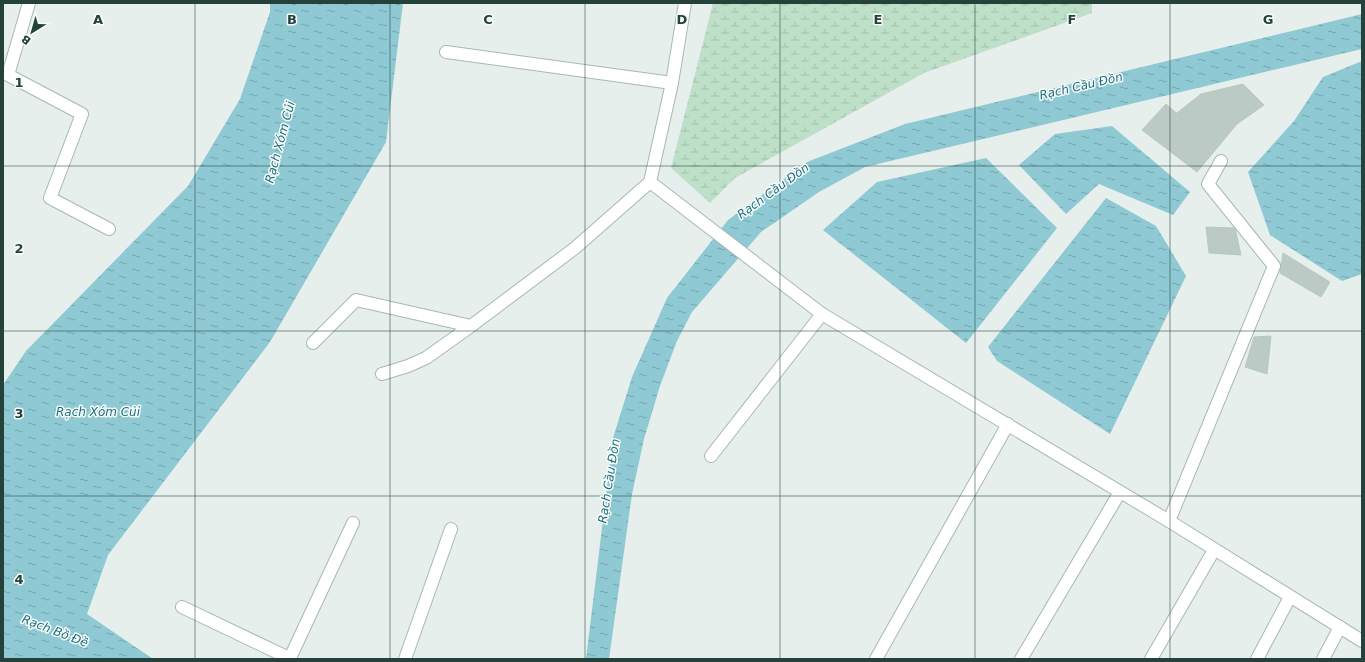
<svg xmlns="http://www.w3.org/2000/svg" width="1365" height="662" font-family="'DejaVu Sans',sans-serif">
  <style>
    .wetland { fill: url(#wetland-marsh) }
    .water { fill: url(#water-ripples) }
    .building { fill: #bbcac4; stroke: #b8c9c2 }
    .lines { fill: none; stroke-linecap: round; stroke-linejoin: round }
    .lane-casing { stroke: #a8b8b2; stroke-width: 14 }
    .street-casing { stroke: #a8b8b2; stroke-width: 14 }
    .lane { stroke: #fff; stroke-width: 12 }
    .street { stroke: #fff; stroke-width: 12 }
    .grid { fill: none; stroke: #24423a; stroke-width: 1; stroke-opacity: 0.55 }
    .labels { text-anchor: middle; stroke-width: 3; stroke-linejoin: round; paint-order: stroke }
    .water-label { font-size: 12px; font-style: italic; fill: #1c6f80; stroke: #f7fbf9 }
    .grid-label { font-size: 13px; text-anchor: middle; font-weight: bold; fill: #24423a; stroke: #f7fbf9; stroke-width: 3; stroke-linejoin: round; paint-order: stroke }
  </style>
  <defs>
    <pattern id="wetland-marsh" width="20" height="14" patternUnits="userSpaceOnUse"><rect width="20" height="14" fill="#bfe0c8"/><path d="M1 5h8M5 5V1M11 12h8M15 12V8" fill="none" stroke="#a4c1ad"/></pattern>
    <pattern id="water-ripples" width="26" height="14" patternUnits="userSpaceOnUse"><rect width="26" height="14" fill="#8ec9d4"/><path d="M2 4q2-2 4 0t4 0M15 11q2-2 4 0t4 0" fill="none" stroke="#74a5ad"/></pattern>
  </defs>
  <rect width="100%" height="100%" fill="#e6efeb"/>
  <!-- wetland -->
  <path class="wetland" d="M713,3H1092V13L924,73L735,178L710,203L671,168Z"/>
  <!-- water -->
  <path class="water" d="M270,3H403L386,142L270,342L108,555L87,614L153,659H3V385L26,351L188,186L240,99L270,12Z
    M1362,14V49L865,167L819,192L761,232L692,312L677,341L660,386L644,439L632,494L609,659H586L613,438L632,377L667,298L728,220L807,162L905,124Z
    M1362,61V274L1342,281L1270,235L1248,172L1294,121L1323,77Z
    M1112,126L1190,192L1173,215L1099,184L1066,214L1019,165L1055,134Z
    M986,158L1057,228L966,343L823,230L877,182Z
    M1106,198L1156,226L1186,276L1110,434L997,361L988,347Z"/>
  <!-- building -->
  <path class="building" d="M1243,84L1264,105L1237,124L1201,94Z
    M1201,94L1237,124L1217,148L1177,113Z
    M1166,104L1217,148L1197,172L1142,130Z
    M1206,227L1235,228L1241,255L1209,253Z
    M1283,253L1330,282L1321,297L1280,273Z
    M1271,336L1267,374L1245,367L1254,337Z"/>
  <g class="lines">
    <defs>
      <path id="lane" d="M29,3L8,75L82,114L50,198L109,229
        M446,52L672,83
        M313,343L356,300L471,326L575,248L650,182
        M382,374L408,366L426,358L471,326
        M711,456L822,314
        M1169,521L1274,266L1208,184L1221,161
        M182,607L291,659
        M290,658L353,523
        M405,659L451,529
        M876,659L1008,424
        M1021,659L1120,492
        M1151,659L1214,550
        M1257,659L1290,597
        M1323,659L1340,627"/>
      <path id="street" d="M685,3L672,83L650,182L822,314L1169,521L1362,641"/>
    </defs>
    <!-- lane casing -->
    <use href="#lane" class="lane-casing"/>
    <!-- street casing -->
    <use href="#street" class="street-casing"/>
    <!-- lane -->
    <use href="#lane" class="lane"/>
    <!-- street -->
    <use href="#street" class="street"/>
  </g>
  <!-- grid -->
  <path class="grid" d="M195,3V659M390,3V659M585,3V659M780,3V659M975,3V659M1170,3V659M3,166H1362M3,331H1362M3,496H1362"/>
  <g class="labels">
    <!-- water labels -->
    <g class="water-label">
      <text transform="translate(1081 86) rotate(-13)" y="4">Rạch Cầu Đồn</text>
      <text transform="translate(280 142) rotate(-75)" y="4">Rạch Xóm Củi</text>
      <text transform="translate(773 191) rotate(-36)" y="4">Rạch Cầu Đồn</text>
      <text x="98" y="416">Rạch Xóm Củi</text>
      <text transform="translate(609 481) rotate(-81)" y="4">Rạch Cầu Đồn</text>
      <text transform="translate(55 631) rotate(21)" y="4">Rạch Bồ Đề</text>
    </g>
  </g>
  <g class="grid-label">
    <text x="98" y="24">A</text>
    <text x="292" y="24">B</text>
    <text x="488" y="24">C</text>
    <text x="682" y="24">D</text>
    <text x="878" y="24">E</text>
    <text x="1072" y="24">F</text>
    <text x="1268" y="24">G</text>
    <text x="19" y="87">1</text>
    <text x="19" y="253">2</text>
    <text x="19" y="418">3</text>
    <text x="19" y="584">4</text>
  </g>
  <!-- border -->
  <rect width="1365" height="662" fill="none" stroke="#24423a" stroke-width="8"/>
  <!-- north arrow -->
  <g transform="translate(32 32) rotate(217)" stroke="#f7fbf9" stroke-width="3" paint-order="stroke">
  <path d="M0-3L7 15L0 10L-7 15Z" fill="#24423a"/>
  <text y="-6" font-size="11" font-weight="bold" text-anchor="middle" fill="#24423a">B</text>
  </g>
</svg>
